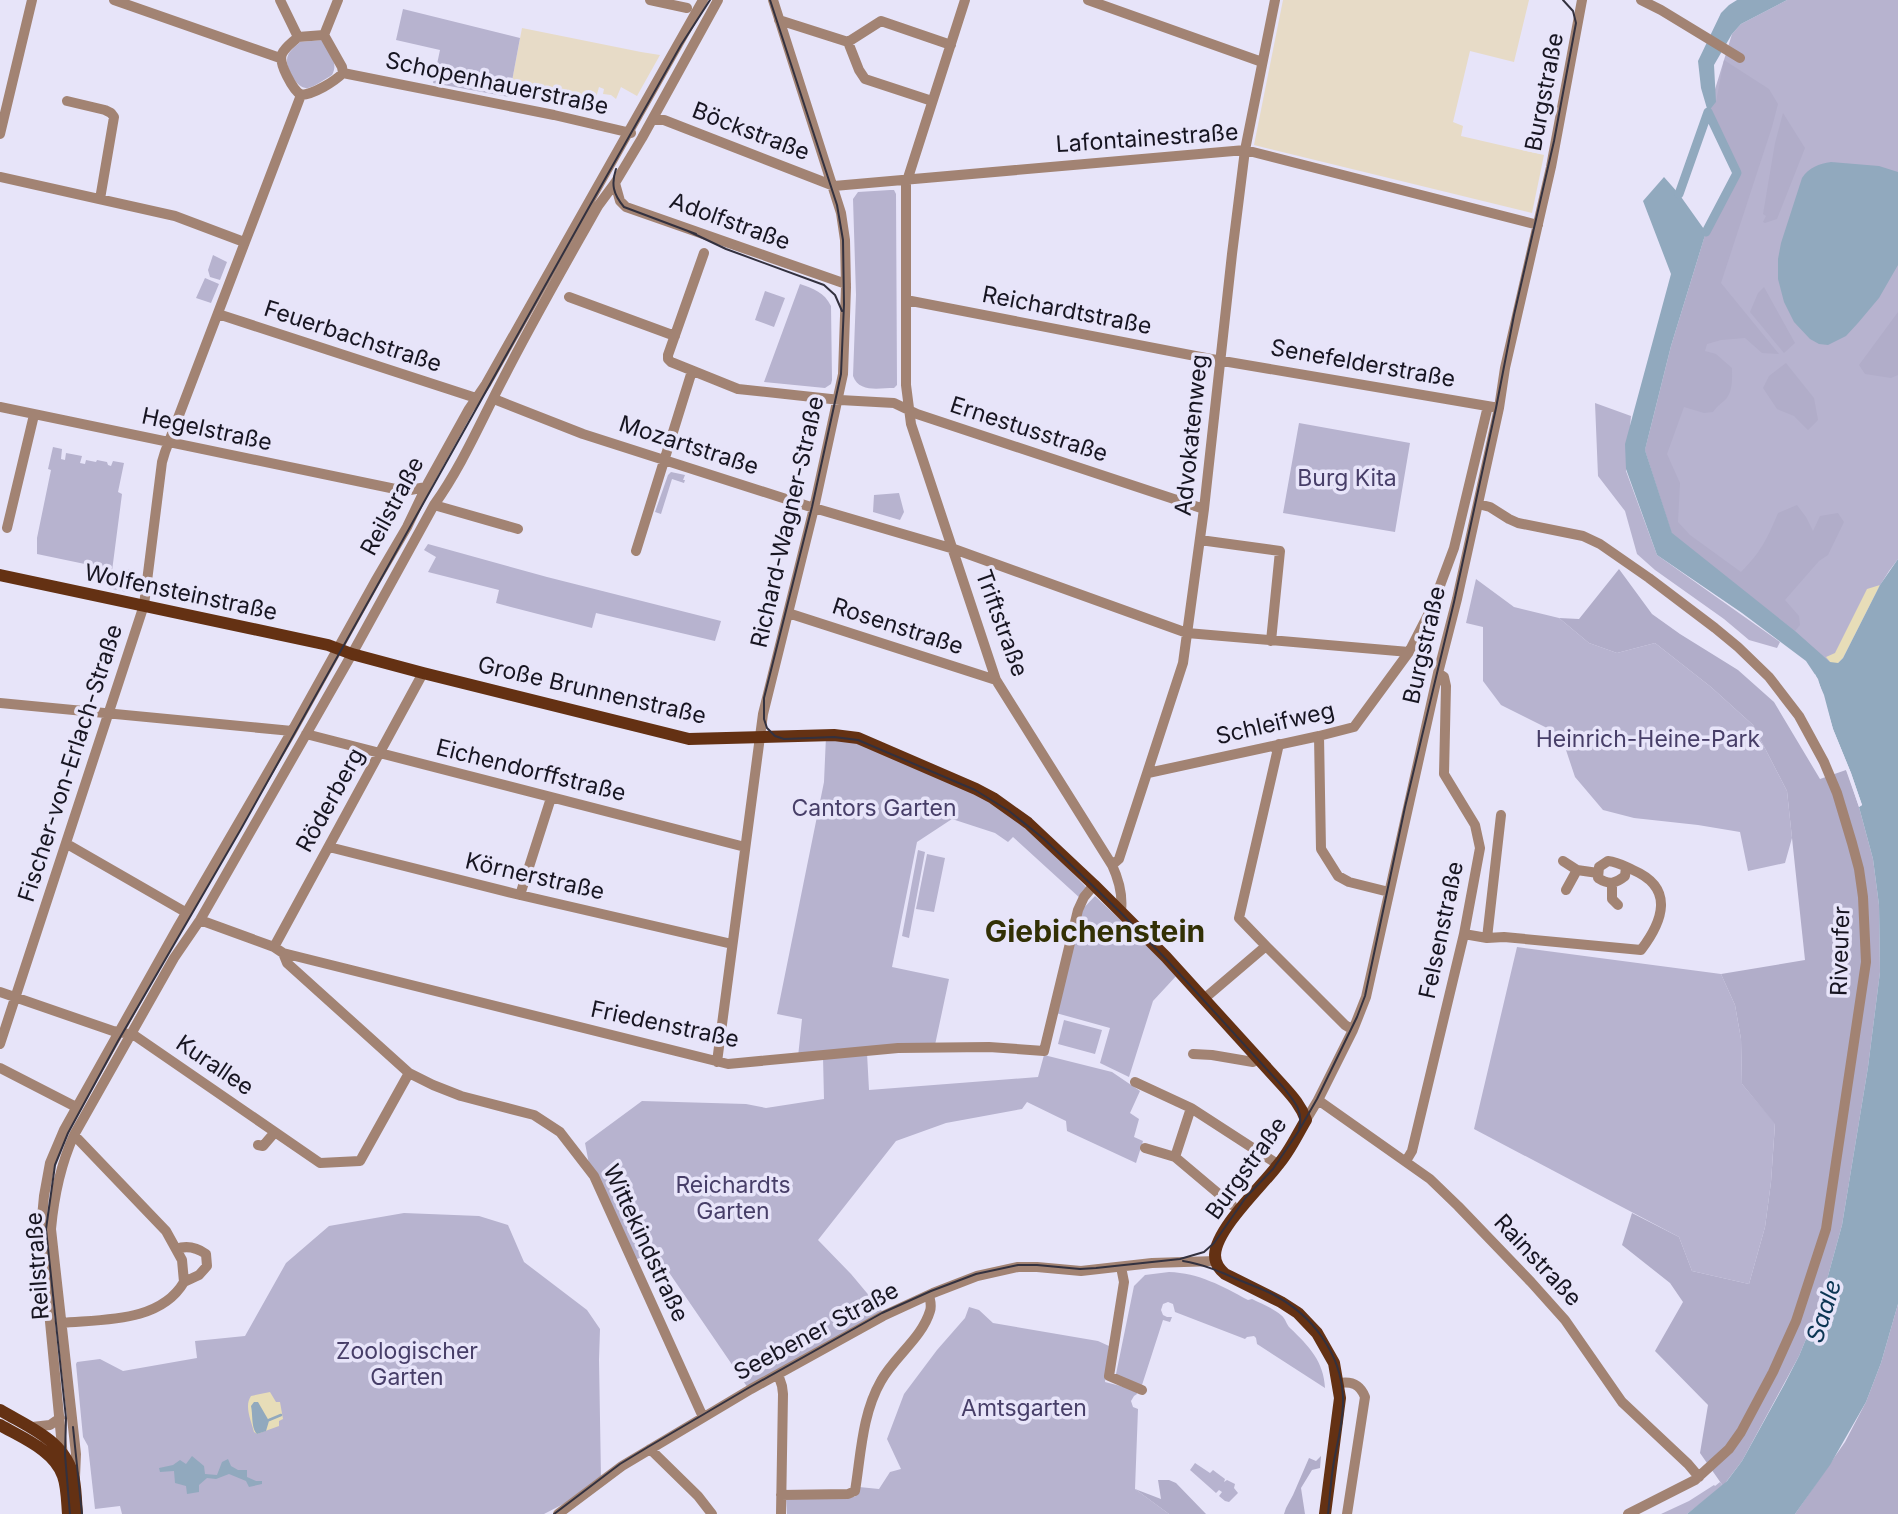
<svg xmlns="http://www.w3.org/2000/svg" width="1898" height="1514" font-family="Inter,sans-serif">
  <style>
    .medical { fill: #e7dbc7 }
    .green { fill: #b7b3cf }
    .forest { fill: #b1adc9 }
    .sand { fill: #e7ddb8 }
    .water { fill: #91a9be }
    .pier { fill: #e7e4f9 }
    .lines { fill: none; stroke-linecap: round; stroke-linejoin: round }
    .stream { stroke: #91a9be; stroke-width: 2.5 }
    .canal { stroke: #91a9be; stroke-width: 9 }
    .minor { stroke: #a28373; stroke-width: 10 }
    .major { stroke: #643113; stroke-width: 12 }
    .tram { stroke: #33313f; stroke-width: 2 }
    .labels { text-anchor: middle; stroke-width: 7; stroke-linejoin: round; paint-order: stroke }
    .street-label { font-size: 23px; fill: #171521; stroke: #e7e4f9 }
    .park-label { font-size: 23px; fill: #473e68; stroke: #e7e4f9 }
    .water-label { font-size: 24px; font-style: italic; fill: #0b3553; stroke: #e7e4f9 }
    .district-label { font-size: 30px; font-weight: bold; fill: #323005; stroke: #e7e4f9 }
  </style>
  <rect width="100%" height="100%" fill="#e7e4f9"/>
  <!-- medical -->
  <path class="medical" d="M1283,0H1529L1514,62L1470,51L1453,122L1463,126L1461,136L1544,155L1532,213L1254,145Z
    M522,28L641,52L660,55L637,96L621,87L616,99L611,95L603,94L604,89L599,87L593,109L510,91Z"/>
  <!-- green -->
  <path class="green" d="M1787,0H1898V559L1889,571L1831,663L1672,534L1645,450L1706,232L1736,173L1708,112L1732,34L1741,24Z
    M403,9L520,38L509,97L433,83L440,50L396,40Z
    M323,40C329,51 339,63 332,75C325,79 316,86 308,88C297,90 286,68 287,60C287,52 295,47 300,42Z
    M890,190H894L896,194L897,385L894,388C879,388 859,393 853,376L856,295L853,199L858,192Z
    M213,255L227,262L220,280L210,277L208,270Z
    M205,278L219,284L211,303L196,298Z
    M800,284C814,289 824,292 831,306L832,380L831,384L825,388L764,382Z
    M765,291L785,298L774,327L755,320Z
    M1595,403L1631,416L1626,471L1657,555L1780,642L1777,648L1749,640L1724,619L1655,570L1637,554L1625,511L1598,476Z
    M1299,423L1410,443L1395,532L1283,513Z
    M53,447L62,449L61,459L65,460L66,453L82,456L80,463L85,464L86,460L96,462L97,460L107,462L108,465L111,466L113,461L124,463L118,492L122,494L112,571L104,570V568L37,554V538L51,470L48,469Z
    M671,472L685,475L683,480H685L684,483L672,479L661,514L655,512L668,475Z
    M899,493L904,512L900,520L873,512L874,495Z
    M428,544L547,577L721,621L715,641L596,613L592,628L496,603L499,590L428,572L436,557L424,550Z
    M126,569L137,571L136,585L133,590L127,592L108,588L112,577L124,579Z
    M1476,579L1514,607L1559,618L1589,643L1617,653L1655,643L1711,687L1753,725L1787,791L1792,838L1785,863L1748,871L1740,832L1698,825L1634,818L1603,810L1575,777L1561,735L1501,705L1483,681V627L1466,623Z
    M826,736L858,741L999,805L1051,851L1088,889L1081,899L1013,837L1008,842L995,833L952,819L917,842L892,967L949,979L935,1045L798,1057L802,1019L777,1014L824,782Z
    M918,850L925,852L909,938L902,936Z
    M927,854L945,858L934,912L916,909Z
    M1095,896L1178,974L1153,1001L1129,1077L1100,1063L1110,1028L1056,1013L1079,913Z
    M1517,947L1721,974L1735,1005L1741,1039L1742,1084L1775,1123L1771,1182L1765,1227L1749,1284L1692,1271L1679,1237L1474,1129Z
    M1064,1020L1102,1030L1095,1054L1058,1044Z
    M867,1053L869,1090L1038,1077L1044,1055L1112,1072L1140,1091L1130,1113L1139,1119L1134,1137L1143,1141L1136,1163L1067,1131L1066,1121L1027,1102L1022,1109L946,1123L896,1141L818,1240L851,1274L882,1311L748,1388L655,1252L632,1261L592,1180L585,1143L642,1101L746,1104L766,1108L824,1099L823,1057Z
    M404,1213L479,1216L508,1225L524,1262L587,1310L600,1329L599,1360L601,1478L571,1500L544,1514H122L120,1506L95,1509L88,1446L83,1437L76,1364L77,1362L100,1359L123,1371L197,1358L195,1341L245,1336L286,1263L329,1226Z
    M1169,1272C1199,1273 1222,1286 1248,1300L1252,1299C1262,1304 1273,1308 1281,1315C1286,1319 1286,1324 1290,1328C1309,1346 1324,1362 1325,1388L1257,1344L1256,1338L1254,1336L1247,1337L1245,1339L1175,1312L1173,1304L1168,1302L1163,1304L1161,1310L1163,1315L1167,1317H1172L1170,1322L1163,1320L1142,1385L1115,1379L1134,1286L1145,1275Z
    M969,1307L979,1310L993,1323L1098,1341L1109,1346L1105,1382L1136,1390L1137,1394L1134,1396L1131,1401L1133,1407L1138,1409L1135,1489L1169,1514H787L786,1496L855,1497L859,1487L879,1489L890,1472L901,1469L887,1439L904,1394L937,1350L965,1318Z
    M1195,1463L1210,1473L1213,1470L1225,1479L1224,1482L1227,1480L1235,1484L1234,1488L1238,1493L1229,1502L1225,1501L1219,1496L1222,1492L1219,1490L1216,1493L1190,1470Z
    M1720,1482L1723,1486L1687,1514H1661L1689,1501L1714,1485L1715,1486Z"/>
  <!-- forest -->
  <path class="forest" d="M1724,60L1769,89L1778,104L1772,127L1721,283L1779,354L1762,353L1745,338L1721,340L1707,344L1705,351L1716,354L1732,368C1732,378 1733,391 1726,399C1722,403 1717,406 1713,412L1704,413L1684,407L1667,454L1680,483L1678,522L1690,535L1741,572C1761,552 1767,539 1778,513L1797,505L1806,517L1813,531L1820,516L1838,513L1844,522L1828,555L1819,561L1785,600L1799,616L1800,625L1795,631L1672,534L1645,450L1671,346L1706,232L1736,173L1708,112L1716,102Z
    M1783,113L1805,148L1777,219L1765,223L1763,222L1766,216L1763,214L1775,143Z
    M1764,287L1795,343L1784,353L1750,312L1758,293Z
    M1898,312V375L1891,378L1865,374L1859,365Z
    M1786,363L1814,398L1818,420L1808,430L1794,416L1777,409L1763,388L1769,376Z
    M1619,569L1652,614L1680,634L1738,670L1774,702L1820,779L1846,770L1859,807L1873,859L1879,905L1880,972L1868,1067L1842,1225L1820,1305L1799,1356L1742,1461L1723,1486L1700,1453L1708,1405L1655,1351L1683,1302L1670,1283L1622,1245L1632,1213L1679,1237L1692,1271L1749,1284L1765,1227L1771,1182L1775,1124L1742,1084L1741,1039L1735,1005L1721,974L1805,960L1787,791L1753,725L1711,687L1655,643L1617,653L1589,643L1559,618L1579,619Z
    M1898,1304V1514H1795L1845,1442L1866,1402L1881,1363Z
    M1321,1456L1320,1468L1312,1470L1301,1488L1305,1514H1284L1286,1508L1293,1495L1309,1458L1316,1461Z
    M1158,1480H1169L1176,1483L1206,1514H1169L1135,1489L1161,1499Z"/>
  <!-- sand -->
  <path class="sand" d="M1880,585L1843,658L1838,663H1831L1826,657L1835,653L1867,589Z
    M270,1392L276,1402H280L283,1419L279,1421V1426L257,1434L254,1432C251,1420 244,1406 251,1396Z"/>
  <!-- water -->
  <path class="water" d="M1737,0H1787L1741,24L1732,34L1714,65L1716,102L1708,112L1701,88L1698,61L1721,13L1729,5Z
    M1831,162L1879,166L1898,172V265L1879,298L1858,323L1846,336L1828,345L1819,344L1810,339L1794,322L1784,302L1778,279V259L1781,243L1802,178C1809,167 1819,164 1831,162Z
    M1664,177L1679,194L1706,232L1671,346L1645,450L1672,533L1795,631L1830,662L1838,663L1843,658L1880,585L1898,559V1304L1881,1363L1866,1402L1830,1465L1795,1514H1687L1727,1481L1742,1461L1784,1385L1799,1356L1820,1305L1842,1225L1868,1067L1880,972L1879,905L1873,859L1859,807L1862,805L1851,773L1833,729L1818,679L1806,661L1742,613L1657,555L1626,469L1625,444L1671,274L1643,201Z
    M254,1402H258L269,1421L266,1431L257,1434C251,1428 253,1415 251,1406Z
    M192,1456L204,1466L205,1474L217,1475L222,1462L228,1459L231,1466L238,1470H247V1477L256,1481H262V1484L249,1487L246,1481L229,1474L216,1479L207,1478L199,1485V1492L187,1494L186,1486L175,1483L174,1471L160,1472L159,1468L173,1465L180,1460L186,1464Z"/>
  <!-- pier -->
  <path class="pier" d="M1815,674L1824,695L1833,729L1851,773L1862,805L1859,807L1848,774L1829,730L1820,696L1813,676Z"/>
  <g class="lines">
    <!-- stream -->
    <path class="stream" d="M269,1420L281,1415"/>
    <!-- canal -->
    <path class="canal" d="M1679,194L1708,112
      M1706,232L1737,173L1708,112"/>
    <!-- minor -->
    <path class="minor" d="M114,0L280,58
      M280,0L298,37
      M650,0L687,8
      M965,0L906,184V385L911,424L996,680L1112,865C1119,880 1123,894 1121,911
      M1088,0L1262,62
      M1641,0L1661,10L1740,58
      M779,20L848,42L881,21L951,45
      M324,35L342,67L343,73C334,82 314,94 301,95C293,90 278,63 282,54C285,47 293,42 298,37Z
      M324,35L338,0
      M848,42L859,70L865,79L932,101
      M343,73L554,115L631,133
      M67,101L105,110L111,113L114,117L100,199
      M653,120H664L834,186L1245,150L1538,225
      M0,134L32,0
      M0,177L175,216L244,242
      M615,183L620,201L626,207L846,284
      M704,253L668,355V359L671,362L738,389L840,400L894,403L917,414L1204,509
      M569,297L675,336
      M906,300L1211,359L1499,408
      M218,314L476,398
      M494,399L583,434L814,508L954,549L1187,633L1409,652
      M0,407L405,491L426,487
      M1478,504L1490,507L1509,519L1518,523L1583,536L1600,544L1649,578L1715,628L1738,647L1769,677L1799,716L1824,762L1837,793L1852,843L1859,869L1863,897L1866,962L1826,1229L1796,1321L1773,1372L1741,1432L1729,1449L1695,1480L1628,1514
      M434,505L518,529
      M7,528L34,415
      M1200,540L1280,551L1271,641
      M636,551L692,371
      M788,613L996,680
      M0,703L292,731
      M306,734L745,847
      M1319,736L1321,849L1338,876L1349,882L1389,892
      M1148,773L1319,736L1354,727L1409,652L1432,607L1454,548L1488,406
      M67,844L187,913
      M329,847L520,895L732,944
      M1563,861L1577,870L1598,873
      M1112,865L1119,859L1183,663L1204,509L1232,254L1245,150L1275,0
      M1612,883V899L1618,905
      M1566,890L1577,870
      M520,895L551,798
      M200,920L274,947L283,953L728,1064L898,1048L989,1047L1044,1051L1078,910L1084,897L1094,885
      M1464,934L1487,938L1504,937L1641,950C1663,921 1675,888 1633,870C1624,866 1618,862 1608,861L1599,867L1598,878C1609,885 1615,884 1625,876L1626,867
      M1487,938L1501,815
      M1266,946L1239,918L1279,744
      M274,947L423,673
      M283,953L287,963L409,1073L433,1085L461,1096L534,1115L560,1132L594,1176L703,1417
      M0,992L113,1031L125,1033
      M1205,998L1266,946L1345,1025L1353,1030
      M131,1033L320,1163L360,1161L409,1073
      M0,1044L144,605L162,462L165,452L301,95
      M1193,1054L1212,1055L1253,1062L1258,1059
      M717,1062L763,714L814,508L843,374L846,287L845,240L841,213L773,0
      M0,1068L76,1107
      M1135,1082L1191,1108L1279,1165
      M1318,1100L1430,1179L1458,1206L1531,1282L1565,1320L1622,1402L1688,1464L1699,1477
      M1191,1108L1175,1157L1232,1205
      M1306,1120L1318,1100L1353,1030L1366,997L1438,673L1457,599L1499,408L1505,368L1551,167L1582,0
      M74,1135L166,1231L182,1260L184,1282
      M258,1145L263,1146L275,1132
      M1145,1148L1175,1157
      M1406,1161L1412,1151L1464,934L1480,848L1475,825L1444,774L1446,686L1444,677L1438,673
      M176,1249C187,1245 196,1247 206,1254L207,1266L199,1275L184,1282
      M1121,1267L1124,1282L1109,1376L1142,1390
      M61,1323C102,1319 160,1323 184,1282
      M778,1374L782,1386L783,1394L781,1514
      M1339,1383C1351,1381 1360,1384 1365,1397L1347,1514
      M32,1427L50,1425L60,1418
      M650,1449L698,1496L712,1514
      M63,1457L41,1228L44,1196L50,1163L64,1130L178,927L292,731L376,580L407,527L428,483L469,409L486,384L703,0
      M75,1477L76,1454L51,1229C54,1196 60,1166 74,1135L174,958L200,920L352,654L434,505C462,466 481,421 503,379C533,320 566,263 598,206L615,183L642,138L718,0
      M781,1495L848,1494L855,1491C861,1454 862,1414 881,1381C894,1357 922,1338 930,1311C932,1305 930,1300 929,1295
      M558,1514L622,1466L751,1389L883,1316L933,1293L977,1276L1018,1267H1037L1081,1271L1152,1263L1216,1261"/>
    <!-- major -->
    <path class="major" d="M0,575L328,645L352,654L423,673L689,739L834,735L858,738L976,789L993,798L1028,823L1094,885L1166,957L1284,1087C1293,1097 1301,1106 1306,1120C1297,1135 1289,1153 1277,1166C1261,1187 1216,1229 1215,1255C1215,1263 1219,1269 1225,1274L1281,1302L1298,1313L1317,1333L1334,1363L1340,1398L1325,1514
      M0,1410C30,1428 67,1441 74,1480C76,1491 76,1503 77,1514
      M0,1425C22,1438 54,1450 63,1476C67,1487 67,1502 68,1514"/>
    <!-- tram -->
    <path class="tram" d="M770,0L837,205L843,240L844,304L841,374L812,507L764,698V719L767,728L775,736L784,739L834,737L858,740L975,790L1009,811L1044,839L1120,912L1165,958L1283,1087C1294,1101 1304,1111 1299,1129
      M616,169C611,184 613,194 624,207L696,234
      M688,231L726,249L824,285L835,295L842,311
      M1183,1261C1203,1264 1221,1272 1239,1280C1251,1285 1263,1289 1274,1295C1312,1315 1341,1353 1343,1397C1344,1418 1338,1440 1334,1461C1331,1478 1330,1496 1328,1514
      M73,1427L82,1514
      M70,1514L65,1455L66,1418L46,1229L55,1165L68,1133L118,1041L241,829L588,209L681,45L710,0
      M554,1514L620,1464L648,1447L750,1387L882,1313L931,1291L976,1274L1018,1265H1037L1080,1269L1096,1268L1180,1259L1204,1252L1214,1243L1246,1197L1273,1169L1298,1132L1317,1099L1357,1017L1365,996L1405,807L1454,602L1496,408L1514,315L1554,141L1576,23L1573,11L1563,0"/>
  </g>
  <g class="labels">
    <!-- street labels -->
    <g class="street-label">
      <text transform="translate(497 83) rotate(12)" y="8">Schopenhauerstraße</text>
      <text transform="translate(1544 92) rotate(-79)" y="8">Burgstraße</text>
      <text transform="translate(751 131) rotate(21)" y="8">Böckstraße</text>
      <text transform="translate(1147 138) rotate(-4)" y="8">Lafontainestraße</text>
      <text transform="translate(730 221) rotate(20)" y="8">Adolfstraße</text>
      <text transform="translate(1067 310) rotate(11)" y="8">Reichardtstraße</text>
      <text transform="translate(353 336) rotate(18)" y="8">Feuerbachstraße</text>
      <text transform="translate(1363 363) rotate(10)" y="8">Senefelderstraße</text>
      <text transform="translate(207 429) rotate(12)" y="8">Hegelstraße</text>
      <text transform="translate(1029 429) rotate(18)" y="8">Ernestusstraße</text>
      <text transform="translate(1191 435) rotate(-84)" y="8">Advokatenweg</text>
      <text transform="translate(689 445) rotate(18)" y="8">Mozartstraße</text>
      <text transform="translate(392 506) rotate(-62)" y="8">Reilstraße</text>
      <text transform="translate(787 522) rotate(-77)" y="8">Richard-Wagner-Straße</text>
      <text transform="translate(181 592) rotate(12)" y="8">Wolfensteinstraße</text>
      <text transform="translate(1002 623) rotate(70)" y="8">Triftstraße</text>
      <text transform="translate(898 626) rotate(18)" y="8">Rosenstraße</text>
      <text transform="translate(1424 645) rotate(-77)" y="8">Burgstraße</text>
      <text transform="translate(592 690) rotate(13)" y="8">Große Brunnenstraße</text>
      <text transform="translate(1275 723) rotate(-13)" y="8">Schleifweg</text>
      <text transform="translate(70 763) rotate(-72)" y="8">Fischer-von-Erlach-Straße</text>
      <text transform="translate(531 770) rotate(14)" y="8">Eichendorffstraße</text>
      <text transform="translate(330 800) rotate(-61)" y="8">Röderberg</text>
      <text transform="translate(535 876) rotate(13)" y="8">Körnerstraße</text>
      <text transform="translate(1441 930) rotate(-78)" y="8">Felsenstraße</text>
      <text transform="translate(1840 951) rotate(-88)" y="8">Riveufer</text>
      <text transform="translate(665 1024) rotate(12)" y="8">Friedenstraße</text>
      <text transform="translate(215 1065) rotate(34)" y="8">Kurallee</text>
      <text transform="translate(1246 1168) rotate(-54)" y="8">Burgstraße</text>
      <text transform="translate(646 1243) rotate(65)" y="8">Wittekindstraße</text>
      <text transform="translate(1538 1260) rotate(47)" y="8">Rainstraße</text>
      <text transform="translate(37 1266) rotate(-94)" y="8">Reilstraße</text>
      <text transform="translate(816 1331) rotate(-28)" y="8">Seebener Straße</text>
    </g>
    <!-- park labels -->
    <g class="park-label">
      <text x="1347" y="486">Burg Kita</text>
      <text x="1648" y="747">Heinrich-Heine-Park</text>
      <text x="874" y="816">Cantors Garten</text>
      <text x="733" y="1193">Reichardts<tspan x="733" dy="26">Garten</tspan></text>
      <text x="407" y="1359">Zoologischer<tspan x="407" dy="26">Garten</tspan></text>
      <text x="1024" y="1416">Amtsgarten</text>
    </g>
    <!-- water labels -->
    <g class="water-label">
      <text transform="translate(1824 1311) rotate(-72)" y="8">Saale</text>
    </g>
    <!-- district labels -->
    <g class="district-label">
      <text x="1095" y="942">Giebichenstein</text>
    </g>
  </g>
</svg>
